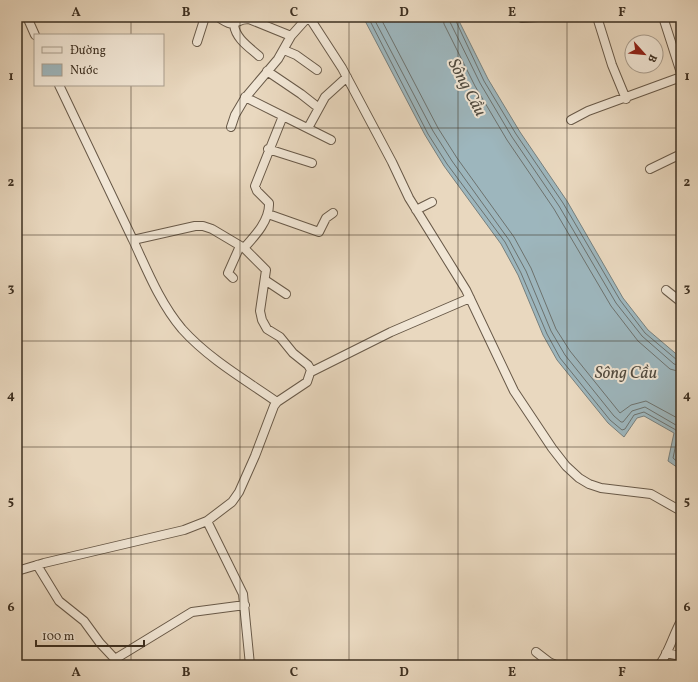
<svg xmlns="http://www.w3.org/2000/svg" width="698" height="682" font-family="Vollkorn,serif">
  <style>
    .water { fill: #9db6bd; stroke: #77807e }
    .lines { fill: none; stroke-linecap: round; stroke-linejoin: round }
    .shore { stroke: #6d726e; stroke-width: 1 }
    .minor-casing { stroke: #685948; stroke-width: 10 }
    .minor { stroke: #f1e6d5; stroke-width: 8 }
    .grid { fill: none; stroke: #3d2f20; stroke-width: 1; stroke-opacity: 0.55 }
    .labels { text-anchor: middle; stroke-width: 4; stroke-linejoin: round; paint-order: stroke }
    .water-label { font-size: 17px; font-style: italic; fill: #504a3f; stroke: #f1e6d5 }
    .neatline { fill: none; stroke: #3d2f20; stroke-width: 1.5 }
    .grid-label { font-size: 13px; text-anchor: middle; font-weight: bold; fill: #3d2f20 }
  </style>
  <rect width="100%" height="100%" fill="#e9d8bf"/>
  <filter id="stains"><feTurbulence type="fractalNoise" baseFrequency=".005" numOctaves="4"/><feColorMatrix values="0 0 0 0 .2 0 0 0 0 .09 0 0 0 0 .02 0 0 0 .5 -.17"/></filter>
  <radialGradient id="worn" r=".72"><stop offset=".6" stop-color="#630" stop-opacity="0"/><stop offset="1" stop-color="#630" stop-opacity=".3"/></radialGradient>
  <!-- water -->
  <path class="water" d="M363,17H457L488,79L520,132L567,201L623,298L648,330L681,358V470L668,461L674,433L644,416L637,418L624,437L608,423L557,360L543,335L518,275L501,244L444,166L425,135Z"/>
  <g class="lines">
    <!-- shore -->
    <path class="shore" d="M368,17L428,134L447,164L505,242L521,273L547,334L560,358L610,420L622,430L625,429L634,415L644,412L676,430L678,434L673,458L681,465
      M373,17L433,131L452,161L509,240L526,271L551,331L565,355L614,416L621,422H623L632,411L645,407L681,428
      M380,17L438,128L457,158L514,237L531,268L556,329L570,351L620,413L631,405L646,401L681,420
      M443,17L444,24L475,86L507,140L554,209L611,306L638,341L670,369L681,372
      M449,17L450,22L480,83L512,137L559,206L616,303L642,336L674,364L681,366
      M454,17L484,81L516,134L563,203L620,300L645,333L677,360L681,361"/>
    <defs>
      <path id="minor" d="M27,17L35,35
        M218,17C238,31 232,19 249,19L291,36
        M309,17L342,68L392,162L409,198L466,290L514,391L552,448L566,466L579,478L589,484L601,488L651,494L681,511
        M597,17L612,65L626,99
        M663,17L681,73
        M522,18L538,17
        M234,25C236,39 249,47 259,56
        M197,42L205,17
        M284,50L296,55L317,70
        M267,71L301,94L315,105
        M59,85L133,240L195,226H203L212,229L244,248C255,236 270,220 269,203L257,191L255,186L283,116L245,97
        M283,116L331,140
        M571,120L588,111L681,77
        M231,127L235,115L245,98L278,59L291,36L308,17
        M308,128L325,97L347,77
        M268,149L312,163
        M650,169L681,154
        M416,210L432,202
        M268,214L319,232L326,218L333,213
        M133,240C147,270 160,303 182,329C209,359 244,379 277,402
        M233,278L228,273L240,246
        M265,280L286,294
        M666,290L681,302
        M311,372L391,332L470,298
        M207,521L243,594L250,665
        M37,565L59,601L84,621L100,643L115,659L192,612L245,605
        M17,571L44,563L184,530L207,521L232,502L239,492L255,456L274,406L277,402L307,382L311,370L308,365L293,353L280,337L267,329L262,320L260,311L266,270L244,248
        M17,592V601
        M536,652L549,662L556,665
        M666,653L681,656
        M659,665C667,657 674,633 681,621"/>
    </defs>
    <!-- minor casing -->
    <use href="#minor" class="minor-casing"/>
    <!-- minor -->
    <use href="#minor" class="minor"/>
  </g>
  <!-- grid -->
  <path class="grid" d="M131,17V35M240,17V665M349,17V665M458,17V665M567,17V665M131,85V665M17,128H681M17,235H681M17,341H681M17,447H681M17,554H681"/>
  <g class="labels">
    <!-- water labels -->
    <g class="water-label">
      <text transform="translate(468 87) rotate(62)" y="6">Sông Cầu</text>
      <text x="626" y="378">Sông Cầu</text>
    </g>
  </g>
  <!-- margin -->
  <rect width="698" height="682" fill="none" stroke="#e9d8bf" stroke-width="44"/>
  <!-- legend -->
  <rect x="34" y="34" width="130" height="52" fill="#f1e6d5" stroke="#a99d8d"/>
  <rect x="42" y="47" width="20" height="6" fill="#f1e6d5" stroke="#a99d8d"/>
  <text x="70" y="54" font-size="12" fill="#3d2f20">Đường</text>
  <rect x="42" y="64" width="20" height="12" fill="#9db6bd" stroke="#a99d8d"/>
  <text x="70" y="74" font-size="12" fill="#3d2f20">Nước</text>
  <!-- north arrow -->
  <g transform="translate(644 54) rotate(117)"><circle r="19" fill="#f1e6d5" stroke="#a99d8d"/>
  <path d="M0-3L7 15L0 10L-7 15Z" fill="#8f2418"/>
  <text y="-6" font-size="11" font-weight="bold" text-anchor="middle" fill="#3d2f20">B</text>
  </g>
  <!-- scale -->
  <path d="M36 640v6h108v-6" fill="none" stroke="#3d2f20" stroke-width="2"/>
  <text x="42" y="640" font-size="12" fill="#3d2f20" stroke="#f1e6d5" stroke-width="3" paint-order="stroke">100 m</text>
  <rect x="22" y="22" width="654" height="638" class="neatline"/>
  <g class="grid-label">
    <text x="76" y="16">A</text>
    <text x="186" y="16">B</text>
    <text x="294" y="16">C</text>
    <text x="404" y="16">D</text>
    <text x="512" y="16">E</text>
    <text x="622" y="16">F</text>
    <text x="11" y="80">1</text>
    <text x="687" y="80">1</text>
    <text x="11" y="186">2</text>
    <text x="687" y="186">2</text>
    <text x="11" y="292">3</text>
    <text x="687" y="292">3</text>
    <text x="11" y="399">4</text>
    <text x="687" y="399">4</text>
    <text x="11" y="505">5</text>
    <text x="687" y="505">5</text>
    <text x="11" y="611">6</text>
    <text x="687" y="611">6</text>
    <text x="76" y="676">A</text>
    <text x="186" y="676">B</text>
    <text x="294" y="676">C</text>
    <text x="404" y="676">D</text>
    <text x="512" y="676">E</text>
    <text x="622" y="676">F</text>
  </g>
  <rect width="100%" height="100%" filter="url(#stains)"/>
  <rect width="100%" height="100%" fill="url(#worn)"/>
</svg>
